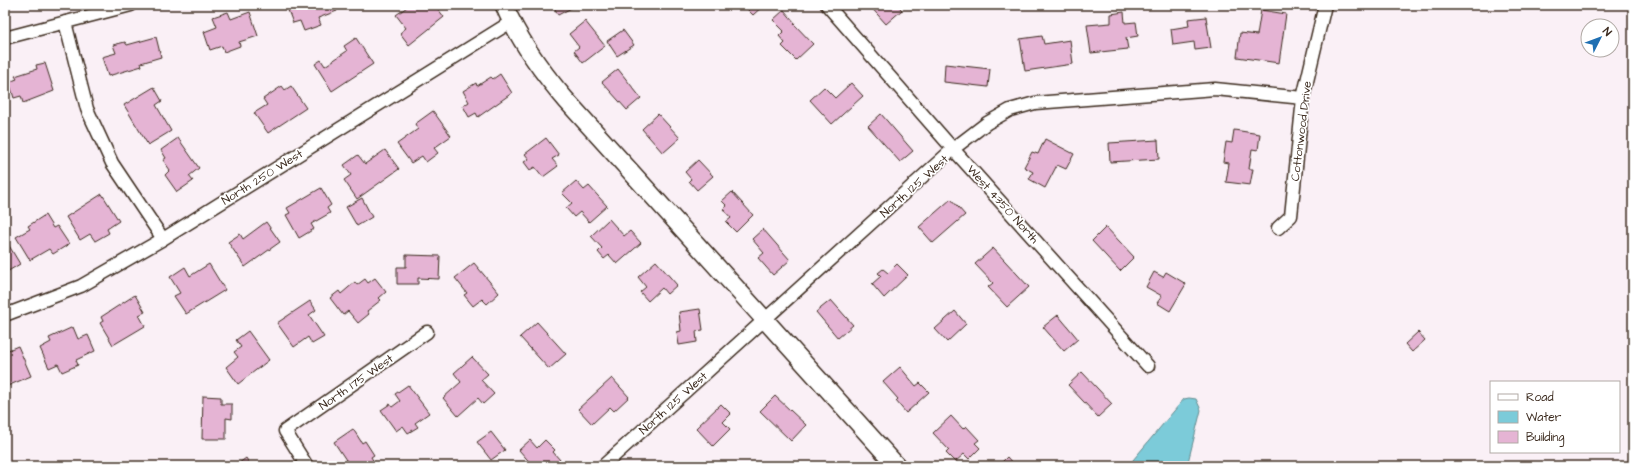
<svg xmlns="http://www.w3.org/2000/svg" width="1638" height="471" font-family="'Architects Daughter',sans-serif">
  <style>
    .water { fill: #7ccbd9; stroke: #628b8e }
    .building { fill: #e5b4d4; stroke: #3b2a1e }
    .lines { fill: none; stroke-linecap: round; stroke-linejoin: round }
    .street-casing { stroke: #3b2a1e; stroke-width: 15 }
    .secondary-casing { stroke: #3b2a1e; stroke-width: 20 }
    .street { stroke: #fff; stroke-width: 12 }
    .secondary { stroke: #fff; stroke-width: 17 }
    .labels { text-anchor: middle; stroke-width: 3.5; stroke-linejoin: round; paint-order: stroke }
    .street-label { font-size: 12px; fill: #3b2a1e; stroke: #fff }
  </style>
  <rect width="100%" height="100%" fill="#faf0f6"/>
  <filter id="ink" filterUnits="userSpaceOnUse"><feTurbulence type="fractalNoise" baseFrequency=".025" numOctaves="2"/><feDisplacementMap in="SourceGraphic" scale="8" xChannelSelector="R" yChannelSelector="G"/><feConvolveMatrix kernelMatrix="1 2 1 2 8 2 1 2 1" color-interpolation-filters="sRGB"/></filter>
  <g filter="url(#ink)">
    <!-- water -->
    <path class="water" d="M1189,398L1196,399L1201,410L1187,466H1128L1184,399Z"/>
    <!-- building -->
    <path class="building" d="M286,5H335L337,11L318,18L321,25L304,31L300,21L293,23Z
      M405,5H435L444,17L409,45L400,33L406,28L396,15L407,7Z
      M553,5H577L558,15Z
      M743,5H764L753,15Z
      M869,5H897L902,10L886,24Z
      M784,10L795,23L794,24L813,44L796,60L782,46L785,43L779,36L784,31L773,20Z
      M1261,10L1286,14L1279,63L1237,57L1240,33L1257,35Z
      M228,12L231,19L250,12L258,36L239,42L240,46L224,52L222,46L210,50L204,32L217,27L213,17Z
      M1124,12L1125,23L1136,22L1138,36L1126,38L1128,49L1091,53L1087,25L1111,23V14Z
      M1206,17L1211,48L1195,50L1194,42L1173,45L1171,29L1189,26L1188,19Z
      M585,21L605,46L583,63L574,51L579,47L569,34Z
      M623,30L634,45L617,56L607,41Z
      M1042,36L1044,44L1070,40L1073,64L1025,71L1020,39Z
      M156,37L161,57L141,63L142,66L108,76L102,57L116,53L113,45L125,42L127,45Z
      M356,38L373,64L332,91L315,64L321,60L325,66L347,51L344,46Z
      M45,63L54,91L23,103L21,96L14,98L9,82L17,79L15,76L37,69L36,65Z
      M945,64L990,69L988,87L944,82Z
      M618,69L641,98L627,110L602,82Z
      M500,74L512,93L478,117L476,113L469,117L463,106L469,102L463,91L476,83L477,86L491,77L493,79Z
      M851,83L863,96L832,124L810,100L824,87L835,98Z
      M282,86L285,90L291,86L306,108L268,133L254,113L267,105L263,99Z
      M154,87L162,101L156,105L171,131L148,145L124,105Z
      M433,111L451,136L434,148L438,153L426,162L422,156L411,163L397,144L418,129L415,124Z
      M658,114L680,138L663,153L642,129Z
      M881,114L913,151L900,162L868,126Z
      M1234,130L1260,134L1258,150L1252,149L1249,169H1253L1250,185L1226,182L1229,163L1223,162L1226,142L1232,143Z
      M178,138L199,168L189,176L193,181L177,192L165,175L170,170L163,160L166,158L161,150Z
      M546,138L559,155L552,159L558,166L543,177L535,167L530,170L524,162L529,159L525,154Z
      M1045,139L1074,154L1066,169L1057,165L1045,188L1029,179L1033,172L1024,167L1032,152L1038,154Z
      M1158,140L1159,159L1110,162L1109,143Z
      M385,150L399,169L357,199L344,180L351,175L344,165L358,155L365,164Z
      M698,160L713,176L697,190L689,181L691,179L685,172Z
      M576,181L584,190L589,186L607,206L589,222L580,212L574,217L566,208L572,203L562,193Z
      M321,188L331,205L327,208L330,213L311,224L314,229L299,238L286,215L290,213L287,208Z
      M732,192L753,215L736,232L726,222L731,218L723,209L727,206L722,201Z
      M102,194L119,221L107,229L109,233L95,241L90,234L80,240L66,217Z
      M362,198L372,217L357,226L346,207Z
      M951,199L965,215L933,243L919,227Z
      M45,215L53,228L57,226L69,244L53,254L49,249L30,260L16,237L30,229L28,226Z
      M609,219L624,236L630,231L641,243L617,264L609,255L604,259L598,252L602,248L591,236Z
      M266,222L280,242L245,267L228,242L240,234L243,239Z
      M1106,227L1134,257L1120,271L1092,241Z
      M763,229L790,260L773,275L758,258L764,253L752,239Z
      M5,239L20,264L5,273Z
      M993,248L1029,287L1007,307L988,287L993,283L975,264Z
      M406,255L440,256L439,279L418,278V284H397V267H406Z
      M656,261L677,285L667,294L662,288L648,301L640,292L646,287L638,277Z
      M474,263L499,293L487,304L482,299L473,306L464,295L467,293L455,278Z
      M209,264L225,290L186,314L174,296L180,293L170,277L185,267L190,276Z
      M897,264L908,275L884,298L872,284L881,276L878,273L883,269L888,273Z
      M1154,272L1163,277L1166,272L1186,284L1170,311L1157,303L1162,296L1146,287Z
      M375,278L386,292L379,298L381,300L367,311L369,314L358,323L348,311L343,315L330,298L339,291L341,294L355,282L357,285L365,279L368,283Z
      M135,295L145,312L139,315L145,326L113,345L100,323L103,321L101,317Z
      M831,300L853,325L838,338L816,312Z
      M310,301L316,310L309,315L324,337L312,344L308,337L294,347L277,323Z
      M700,309L703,330L696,331L697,342L679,345L677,332L681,331L679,312Z
      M955,311L966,324L947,342L935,329Z
      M1058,315L1078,339L1064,351L1043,327Z
      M537,322L566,354L549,369L520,337Z
      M73,327L78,339L88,335L95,351L76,360L78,365L62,372L58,364L49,368L40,348L51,342L49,338Z
      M248,331L269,360L238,384L226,367L238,357L234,352L241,347L236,340Z
      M1418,332L1425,340L1412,352L1405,344Z
      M18,346L31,376L5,387V356L8,355L6,351Z
      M472,357L488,374L481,380L494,394L483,404L478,398L458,416L443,398L461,382L454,373Z
      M900,367L916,386L920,383L929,392L906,413L896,401L898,399L883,382Z
      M1082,372L1112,404L1098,417L1068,385Z
      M612,378L629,397L614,411L610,407L592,424L578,409Z
      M408,385L429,413L415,423L418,427L408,433L403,426L396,431L381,410L390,404L392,407L400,401L395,394Z
      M203,396L221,397V404H232V419L226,418V439H202Z
      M775,396L806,425L791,441L760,411Z
      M721,404L731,414L723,422L730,429L713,446L696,428Z
      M951,416L963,429L966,426L979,440L975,443L980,448L969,459L964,454L955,462L946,453L949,450L933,433Z
      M353,429L362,443L365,441L374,455L371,457L374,462L369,466H350L334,442Z
      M491,432L505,450L491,460L477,442Z
      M530,440L537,448L545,440L555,450L553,452L560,460L554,466H533L519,450Z
      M1007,457L1015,466H998Z
      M246,458L251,466H235Z"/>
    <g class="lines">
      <defs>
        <path id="street" d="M827,5L953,149L1148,366
          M65,22L87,109L112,163L163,239
          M5,38L131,5
          M1278,228L1291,216L1303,98L1325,5
          M5,315L81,286L163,239L511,22
          M307,466L285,431L427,332
          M603,466L953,149L987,123L1010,110L1035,103L1215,89L1303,98"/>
        <path id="secondary" d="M504,5C519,41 541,71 566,100L897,466"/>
      </defs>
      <!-- street casing -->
      <use href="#street" class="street-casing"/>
      <!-- secondary casing -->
      <use href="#secondary" class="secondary-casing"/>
      <!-- street -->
      <use href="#street" class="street"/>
      <!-- secondary -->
      <use href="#secondary" class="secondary"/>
    </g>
  </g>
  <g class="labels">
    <!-- street labels -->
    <g class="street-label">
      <text transform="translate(1301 131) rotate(-83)" y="4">Cottonwood Drive</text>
      <text transform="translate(262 177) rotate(-32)" y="4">North 250 West</text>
      <text transform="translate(914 186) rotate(-42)" y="4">North 125 West</text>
      <text transform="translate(1003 204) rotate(48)" y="4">West 4350 North</text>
      <text transform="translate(356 382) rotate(-35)" y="4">North 175 West</text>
      <text transform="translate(673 403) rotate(-42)" y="4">North 125 West</text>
    </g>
  </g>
  <!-- margin -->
  <rect width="1638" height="471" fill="none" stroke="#fff" stroke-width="20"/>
  <rect x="10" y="10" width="1618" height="451" fill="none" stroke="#3b2a1e" stroke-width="1.5" filter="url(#ink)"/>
  <!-- legend -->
  <rect x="1490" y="381" width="130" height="72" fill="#ffffff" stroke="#b1aaa5"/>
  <rect x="1498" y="394" width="20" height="6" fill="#ffffff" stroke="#b1aaa5"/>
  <text x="1526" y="401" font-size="12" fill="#3b2a1e">Road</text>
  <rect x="1498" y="411" width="20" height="12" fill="#7ccbd9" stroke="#b1aaa5"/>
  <text x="1526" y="421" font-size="12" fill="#3b2a1e">Water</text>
  <rect x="1498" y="431" width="20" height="12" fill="#e5b4d4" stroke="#b1aaa5"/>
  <text x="1526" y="441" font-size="12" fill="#3b2a1e">Building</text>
  <!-- north arrow -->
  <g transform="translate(1600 38) rotate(48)"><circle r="19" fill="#ffffff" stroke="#b1aaa5"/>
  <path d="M0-3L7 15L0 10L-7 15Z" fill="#1f6fb2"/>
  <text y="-6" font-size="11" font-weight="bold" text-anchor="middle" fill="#3b2a1e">N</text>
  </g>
</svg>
